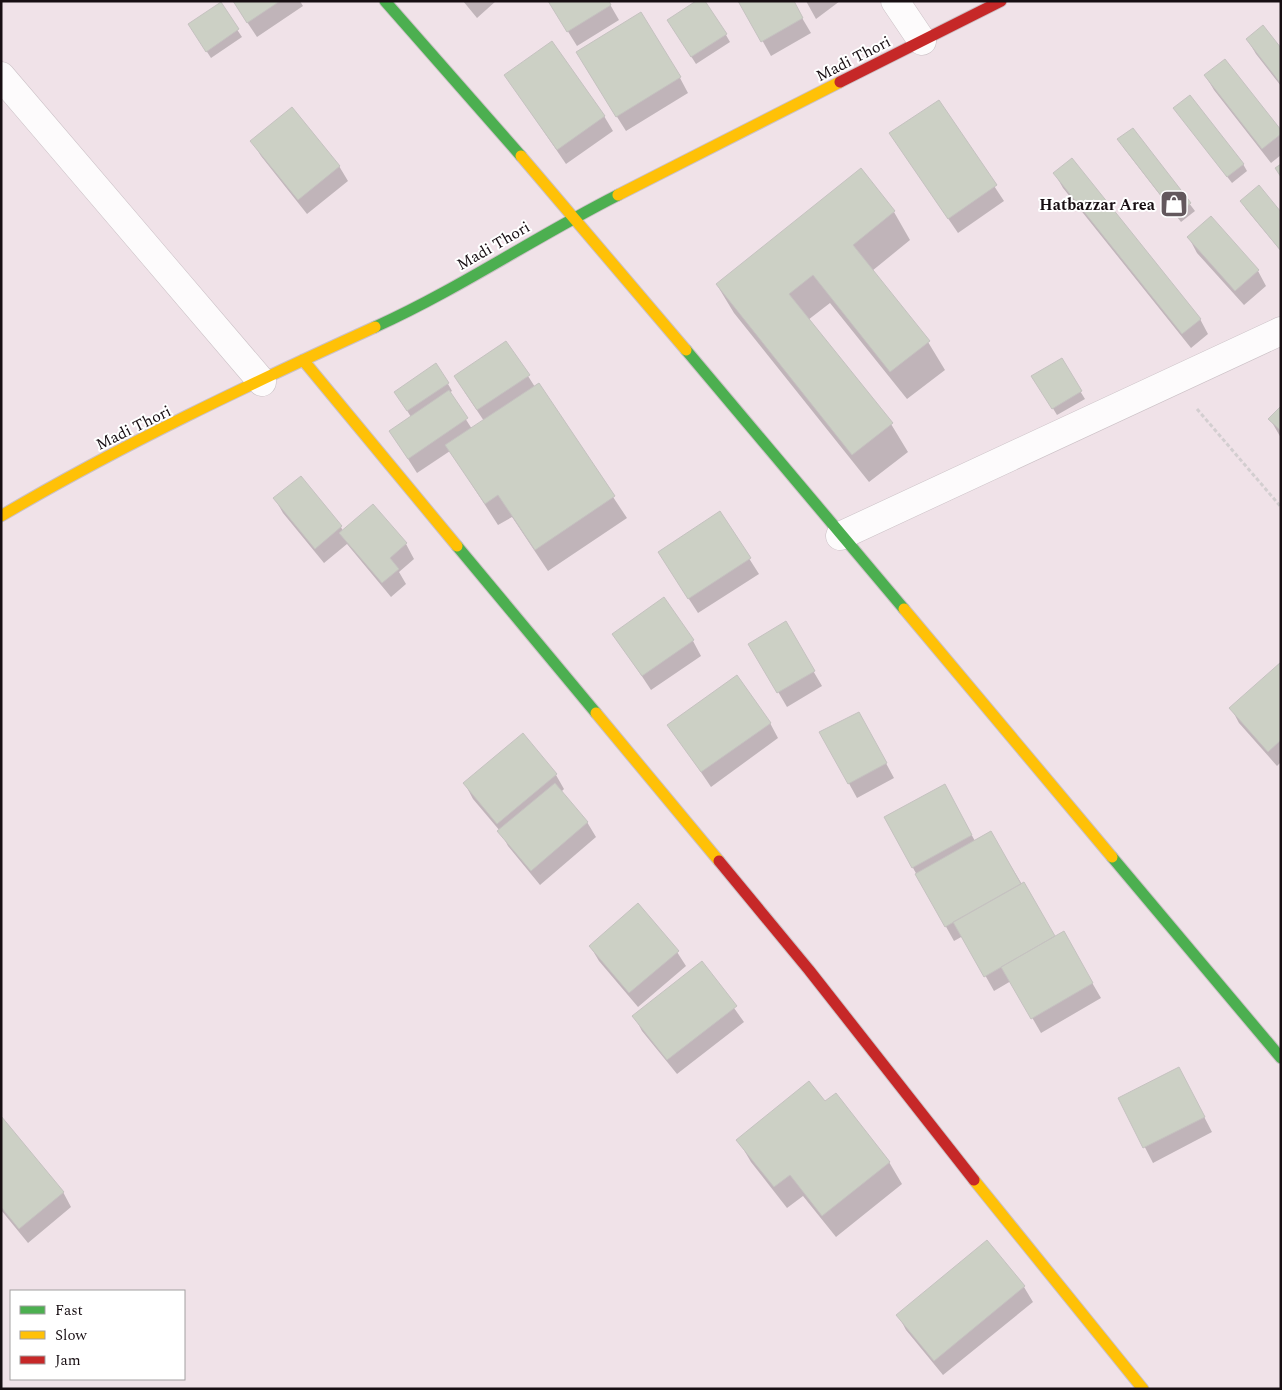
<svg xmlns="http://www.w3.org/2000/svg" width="1282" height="1390" font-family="Spectral,serif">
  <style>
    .shadow { fill: #0003 }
    .building { fill: #ccd0c5; stroke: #c5c2c0 }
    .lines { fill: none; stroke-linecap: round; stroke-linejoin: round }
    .street-casing { stroke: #cbc1c6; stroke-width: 29 }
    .fast-casing { stroke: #cbc1c6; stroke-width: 13 }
    .slow-casing { stroke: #cbc1c6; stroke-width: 13 }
    .jam-casing { stroke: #cbc1c6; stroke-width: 13 }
    .path { stroke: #d3ced0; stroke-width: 3; stroke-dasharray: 4 2.5; stroke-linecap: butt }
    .street { stroke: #fdfbfc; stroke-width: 28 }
    .fast { stroke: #4caf50; stroke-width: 11 }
    .slow { stroke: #ffc107; stroke-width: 11 }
    .jam { stroke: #c62828; stroke-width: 11 }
    .labels { text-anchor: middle; stroke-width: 4; stroke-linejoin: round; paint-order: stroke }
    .street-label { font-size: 16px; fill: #170e12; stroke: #fff }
    .poi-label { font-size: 16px; font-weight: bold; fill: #170e12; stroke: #fff; text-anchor: end }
  </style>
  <rect width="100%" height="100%" fill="#f0e2e8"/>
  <!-- shadow -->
  <path class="shadow" d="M233,1H300L303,6L257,37Z
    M463,1H496L477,18Z
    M549,1H608L619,20L577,46Z
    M740,1H792L811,33L771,56Z
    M806,1H840L816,19Z
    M220,4L242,37L211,58L194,32Z
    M673,28L726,35L730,42L696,64Z
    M1247,39L1281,50V86L1256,54Z
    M586,68L680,78L688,93L626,131Z
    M1205,75L1281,132V155L1271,163L1214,90Z
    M506,76L604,116L613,131L566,164Z
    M938,101L1004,201L958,233L900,148Z
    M1175,109L1243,164L1247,171L1232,183Z
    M1133,129L1195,211L1181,222L1123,147Z
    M252,141L339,166L348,181L307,214L261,156Z
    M1055,174L1200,319L1208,334L1191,348L1063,188Z
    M1242,202L1281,214V251L1246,209Z
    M894,212L910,240L872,271L928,342L945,370L907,399L830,303L808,320L891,424L908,452L869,482L734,313L717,285Z
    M1189,238L1258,271L1266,286L1244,305L1197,253Z
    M1061,360L1085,399L1057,415L1033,376Z
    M528,376L535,387L538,384L627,518L548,571L512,517L498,525L450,451L417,473L390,431L411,417L400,399L448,384L452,391L449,393L472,429L484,421L464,391Z
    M1281,408V438L1270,419Z
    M275,499L341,527L343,531L406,544L414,559L399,572L406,584L391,597L347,544L324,563L283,513Z
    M720,513L759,574L698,613L668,567Z
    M785,623L822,686L787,707L750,644Z
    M614,634L693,641L701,656L651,690Z
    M1281,664V762L1277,766L1239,723L1231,708Z
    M770,723L778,738L711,787L669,725Z
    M867,728L894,778L857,798L821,733Z
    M556,775L564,789L561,792L587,822L596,837L540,885L508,846L500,831L473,799L465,784Z
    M953,801L975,841L990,832L1055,938L1063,933L1101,998L1041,1033L1011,981L994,991L963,936L954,941L885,818Z
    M590,946L677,952L686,966L638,1007L599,961Z
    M702,963L744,1022L677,1074L642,1031L634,1016Z
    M1187,1084L1212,1132L1153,1163L1120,1099Z
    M824,1103L889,1162L902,1184L836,1237L803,1196L787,1208L751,1162L738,1140Z
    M1,1118L63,1192L71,1207L28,1243L1,1210Z
    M987,1241L1024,1287L1033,1302L943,1375L906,1330L898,1315Z"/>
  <!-- building -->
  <path class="building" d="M233,1H280L247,23Z
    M548,1H609L611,5L567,32Z
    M696,1H705L727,34L691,57L667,20Z
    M738,1H794L803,18L761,42Z
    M221,2L239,29L206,52L188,24Z
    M641,12L681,77L616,117L576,52Z
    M1263,25L1281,48V84L1246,39Z
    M552,41L605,116L557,150L504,75Z
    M1225,59L1281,130V134L1262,149L1204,75Z
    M1190,95L1244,164L1227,177L1173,108Z
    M939,100L997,185L948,219L889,133Z
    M292,107L340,166L298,200L250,141Z
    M1133,128L1191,203L1176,215L1117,139Z
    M1072,158L1201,319L1182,334L1053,173Z
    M1281,164V177L1275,168Z
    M861,168L895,211L853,245L930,341L890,372L813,275L789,294L893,423L852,455L716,284Z
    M1259,185L1281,212V251L1240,201Z
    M1211,216L1259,270L1235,291L1187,237Z
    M506,341L530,375L477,410L454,376Z
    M1062,358L1082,391L1052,409L1031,376Z
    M436,363L449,383L407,411L394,392Z
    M539,383L615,496L535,550L498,495L485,504L445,445Z
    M449,390L468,418L408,459L389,431Z
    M1281,406V431L1268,419Z
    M301,476L342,526L315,549L273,498Z
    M373,504L407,543L390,558L399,569L382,583L339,533Z
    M720,511L751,558L688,599L658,552Z
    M664,597L694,640L642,676L612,634Z
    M786,621L815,671L777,693L748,644Z
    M1281,662V740L1268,752L1229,708Z
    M737,675L771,723L701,772L667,725Z
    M859,712L887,763L848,784L819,732Z
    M523,733L557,774L497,824L463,783Z
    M555,783L588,822L531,871L497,831Z
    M945,784L972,835L912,868L884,817Z
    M991,831L1021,884L945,927L915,874Z
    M1024,882L1055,936L984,977L953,922Z
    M638,903L679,951L629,993L589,946Z
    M1064,931L1093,983L1031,1019L1001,967Z
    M702,961L737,1006L667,1060L632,1016Z
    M1179,1067L1205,1117L1143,1148L1118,1098Z
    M809,1081L825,1101L836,1093L890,1162L822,1216L790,1175L774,1187L736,1140Z
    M1,1116L64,1192L19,1229L1,1207Z
    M987,1240L1025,1286L934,1361L896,1315Z"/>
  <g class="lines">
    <defs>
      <path id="street" d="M895,1L922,41
        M1,76L262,382
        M840,536L1281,331"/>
      <path id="fast" d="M385,1L521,156
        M375,327C459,289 535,237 618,195
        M686,350L904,609
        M457,546L596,713
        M1112,857L1281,1058"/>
      <path id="slow" d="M521,156L686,350
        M618,195L840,82
        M303,360L457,546
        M1,516C121,445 248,385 375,327
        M904,609L1112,857
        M596,713L719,861
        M974,1180L1143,1389"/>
      <path id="jam" d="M840,82L1001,1
        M719,861L809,970L974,1180"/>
    </defs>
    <!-- street casing -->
    <use href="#street" class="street-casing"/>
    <!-- fast casing -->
    <use href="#fast" class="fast-casing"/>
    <!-- slow casing -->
    <use href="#slow" class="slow-casing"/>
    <!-- jam casing -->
    <use href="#jam" class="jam-casing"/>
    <!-- path -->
    <path class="path" d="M1197,409L1281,507"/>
    <!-- street -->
    <use href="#street" class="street"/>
    <!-- fast -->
    <use href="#fast" class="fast"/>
    <!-- slow -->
    <use href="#slow" class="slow"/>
    <!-- jam -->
    <use href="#jam" class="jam"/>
  </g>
  <!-- icons -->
  <defs>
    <symbol id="shop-square" viewBox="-11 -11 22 22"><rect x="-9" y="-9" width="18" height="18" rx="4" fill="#63585d" stroke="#fff"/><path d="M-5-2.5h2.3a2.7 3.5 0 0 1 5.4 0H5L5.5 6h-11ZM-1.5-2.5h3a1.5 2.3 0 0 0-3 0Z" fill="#fff"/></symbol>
  </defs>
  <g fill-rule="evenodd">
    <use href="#shop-square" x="1158" y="188" width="32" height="32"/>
  </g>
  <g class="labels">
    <!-- street labels -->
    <g class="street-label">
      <text transform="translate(853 58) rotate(-27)" y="6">Madi Thori</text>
      <text transform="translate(493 245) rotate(-30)" y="6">Madi Thori</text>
      <text transform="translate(133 427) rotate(-26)" y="6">Madi Thori</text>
    </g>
    <!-- poi labels -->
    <g class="poi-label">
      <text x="1155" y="210">Hatbazzar Area</text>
    </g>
  </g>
  <!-- border -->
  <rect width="1282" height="1390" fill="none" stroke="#170e12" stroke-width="5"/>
  <!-- legend -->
  <rect x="10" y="1290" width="175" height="90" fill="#ffffff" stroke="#a29fa0"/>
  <rect x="20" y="1306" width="25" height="8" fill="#4caf50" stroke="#a29fa0"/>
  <text x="55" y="1315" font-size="15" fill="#170e12">Fast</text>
  <rect x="20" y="1331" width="25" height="8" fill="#ffc107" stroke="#a29fa0"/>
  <text x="55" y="1340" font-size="15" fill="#170e12">Slow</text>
  <rect x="20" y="1356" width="25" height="8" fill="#c62828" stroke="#a29fa0"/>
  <text x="55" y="1365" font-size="15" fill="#170e12">Jam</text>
</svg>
